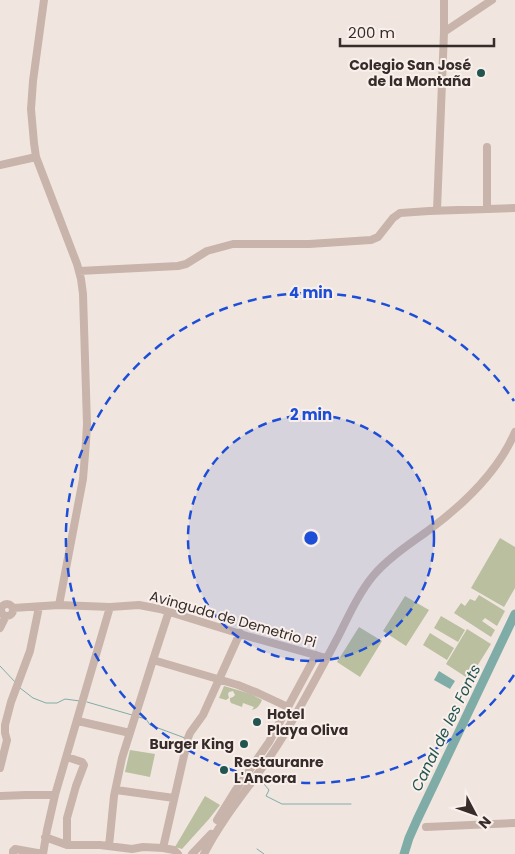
<svg xmlns="http://www.w3.org/2000/svg" width="515" height="854" font-family="Poppins,sans-serif">
  <style>
    .green { fill: #b9bf9f }
    .water { fill: #80aca7 }
    .lines { fill: none; stroke-linecap: round; stroke-linejoin: round }
    .stream { stroke: #80aca7; stroke-width: 1 }
    .river { stroke: #80aca7; stroke-width: 9 }
    .minor { stroke: #c8b4ab; stroke-width: 8 }
    .ring { fill: none; stroke: #1d4ed8; stroke-width: 2.5; stroke-dasharray: 9 6 }
    .poi-dot { fill: #225551; stroke: #f9f0eb; stroke-width: 2 }
    .labels { text-anchor: middle; stroke-width: 4; stroke-linejoin: round; paint-order: stroke }
    .poi-label { font-size: 14px; font-weight: bold; fill: #372c2a; stroke: #f9f0eb; text-anchor: end }
    .street-label { font-size: 14px; fill: #372c2a; stroke: #f9f0eb }
    .water-label { font-size: 15px; font-style: italic; fill: #225551; stroke: #f9f0eb }
    .centre { fill: #1d4ed8; stroke: #f9f0eb; stroke-width: 2.5 }
    .ring-label { font-size: 15px; text-anchor: middle; font-weight: bold; fill: #1d4ed8; stroke: #f9f0eb; stroke-width: 4; stroke-linejoin: round; paint-order: stroke }
  </style>
  <rect width="100%" height="100%" fill="#f1e6df"/>
  <!-- green -->
  <path class="green" d="M500,538L515,547V588L504,607L471,588Z
    M479,595L505,611L497,626L485,618L482,621L495,630L491,637L454,613L461,603L465,606L470,599L475,601Z
    M405,596L429,610L406,646L383,631Z
    M441,616L465,630L458,642L434,628Z
    M359,627L382,641L360,677L337,662Z
    M467,629L491,644L469,679L446,664Z
    M430,633L454,648L447,660L423,645Z
    M224,686L251,694L262,700C260,705 257,709 252,710L254,707L243,703L242,707L231,703L230,701V698L233,697L235,695L233,691L229,692L228,694L229,698L226,700L219,698Z
    M130,750L155,754L150,777L125,772Z
    M205,796L220,805L209,819L182,849L175,847Z"/>
  <!-- water -->
  <path class="water" d="M439,671L455,681L450,689L434,680Z"/>
  <g class="lines">
    <!-- stream -->
    <path class="stream" d="M0,666L16,683
      M20,688L33,698L46,703H57L65,699L80,701
      M87,702L132,715
      M139,717L146,719L150,725L185,738
      M259,778L269,790L266,796L282,804H351
      M257,849L264,854"/>
    <!-- river -->
    <path class="river" d="M404,854L409,838L417,820L515,614"/>
    <!-- minor -->
    <path class="minor" d="M44,0L33,81L31,109L34,143L36,157L77,264L81,279L83,294L87,424L86,442L83,479L59,605
      M444,32L492,0
      M0,165L36,157
      M487,209V147
      M437,210L444,32V0
      M79,271L178,266L186,264L207,251L233,244H309L371,240L378,237L393,218L400,213L429,211L515,208
      M1 610a6 6 0 1 1 12 0a6 6 0 1 1-12 0Z
      M13,608L59,605L110,607L139,605L160,609L247,636L326,658
      M169,611L153,660L238,685L258,693L288,707
      M0,628L6,616
      M78,721L130,733
      M67,757L82,762L84,765L76,786L67,818V845
      M0,768L7,740L5,733V725L11,702L30,651L39,607
      M116,790L174,798
      M0,796L26,795H55
      M217,820L235,791L269,742L316,655
      M426,827L515,823
      M45,837L67,845H100L132,849L143,847L163,848L174,850L178,854
      M109,846L114,796L122,758L153,660
      M163,848L188,738L190,733L203,715L240,633
      M13,854V851L15,849L43,854L47,830L55,795L110,607
      M192,854L211,834
      M204,854C225,812 258,778 282,738C302,705 321,669 339,635C349,615 359,593 373,576C388,558 410,544 429,530C464,504 498,472 515,432"/>
  </g>
  <!-- distance rings -->
  <circle cx="311" cy="538" r="123" fill="#1d4ed8" fill-opacity=".12"/>
  <g class="ring">
    <circle cx="311" cy="538" r="123"/>
    <path d="M514 675A245 245 0 1 1 514 401"/>
  </g>
  <!-- markers -->
  <g class="poi-dot">
    <circle cx="481" cy="73" r="5"/>
    <circle cx="257" cy="722" r="5"/>
    <circle cx="244" cy="744" r="5"/>
    <circle cx="224" cy="770" r="5"/>
  </g>
  <g class="labels">
    <!-- poi labels -->
    <g class="poi-label">
      <text x="471" y="70">Colegio San José<tspan x="471" dy="16">de la Montaña</tspan></text>
      <text x="267" y="719" text-anchor="start">Hotel<tspan x="267" dy="16">Playa Oliva</tspan></text>
      <text x="234" y="749">Burger King</text>
      <text x="234" y="767" text-anchor="start">Restauranre<tspan x="234" dy="16">L'Ancora</tspan></text>
    </g>
    <!-- street labels -->
    <g class="street-label">
      <text transform="translate(233 619) rotate(16)" y="5">Avinguda de Demetrio Pi</text>
    </g>
    <!-- water labels -->
    <g class="water-label">
      <text transform="translate(446 728) rotate(-64)" y="5">Canal de les Fonts</text>
    </g>
  </g>
  <circle cx="311" cy="538" r="8" class="centre"/>
  <g class="ring-label">
    <text x="311" y="298">4 min</text>
    <text x="311" y="420">2 min</text>
  </g>
  <!-- north arrow -->
  <g transform="translate(475 814) rotate(131)" stroke="#f9f0eb" stroke-width="4" paint-order="stroke">
  <path d="M0-4L9 19L0 12L-9 19Z" fill="#372c2a"/>
  <text y="-8" font-size="14" font-weight="bold" text-anchor="middle" fill="#372c2a">N</text>
  </g>
  <!-- scale -->
  <path d="M340 38v8h154v-8" fill="none" stroke="#372c2a" stroke-width="2.5"/>
  <text x="348" y="38" font-size="15" fill="#372c2a" stroke="#f9f0eb" stroke-width="4" paint-order="stroke">200 m</text>
</svg>
